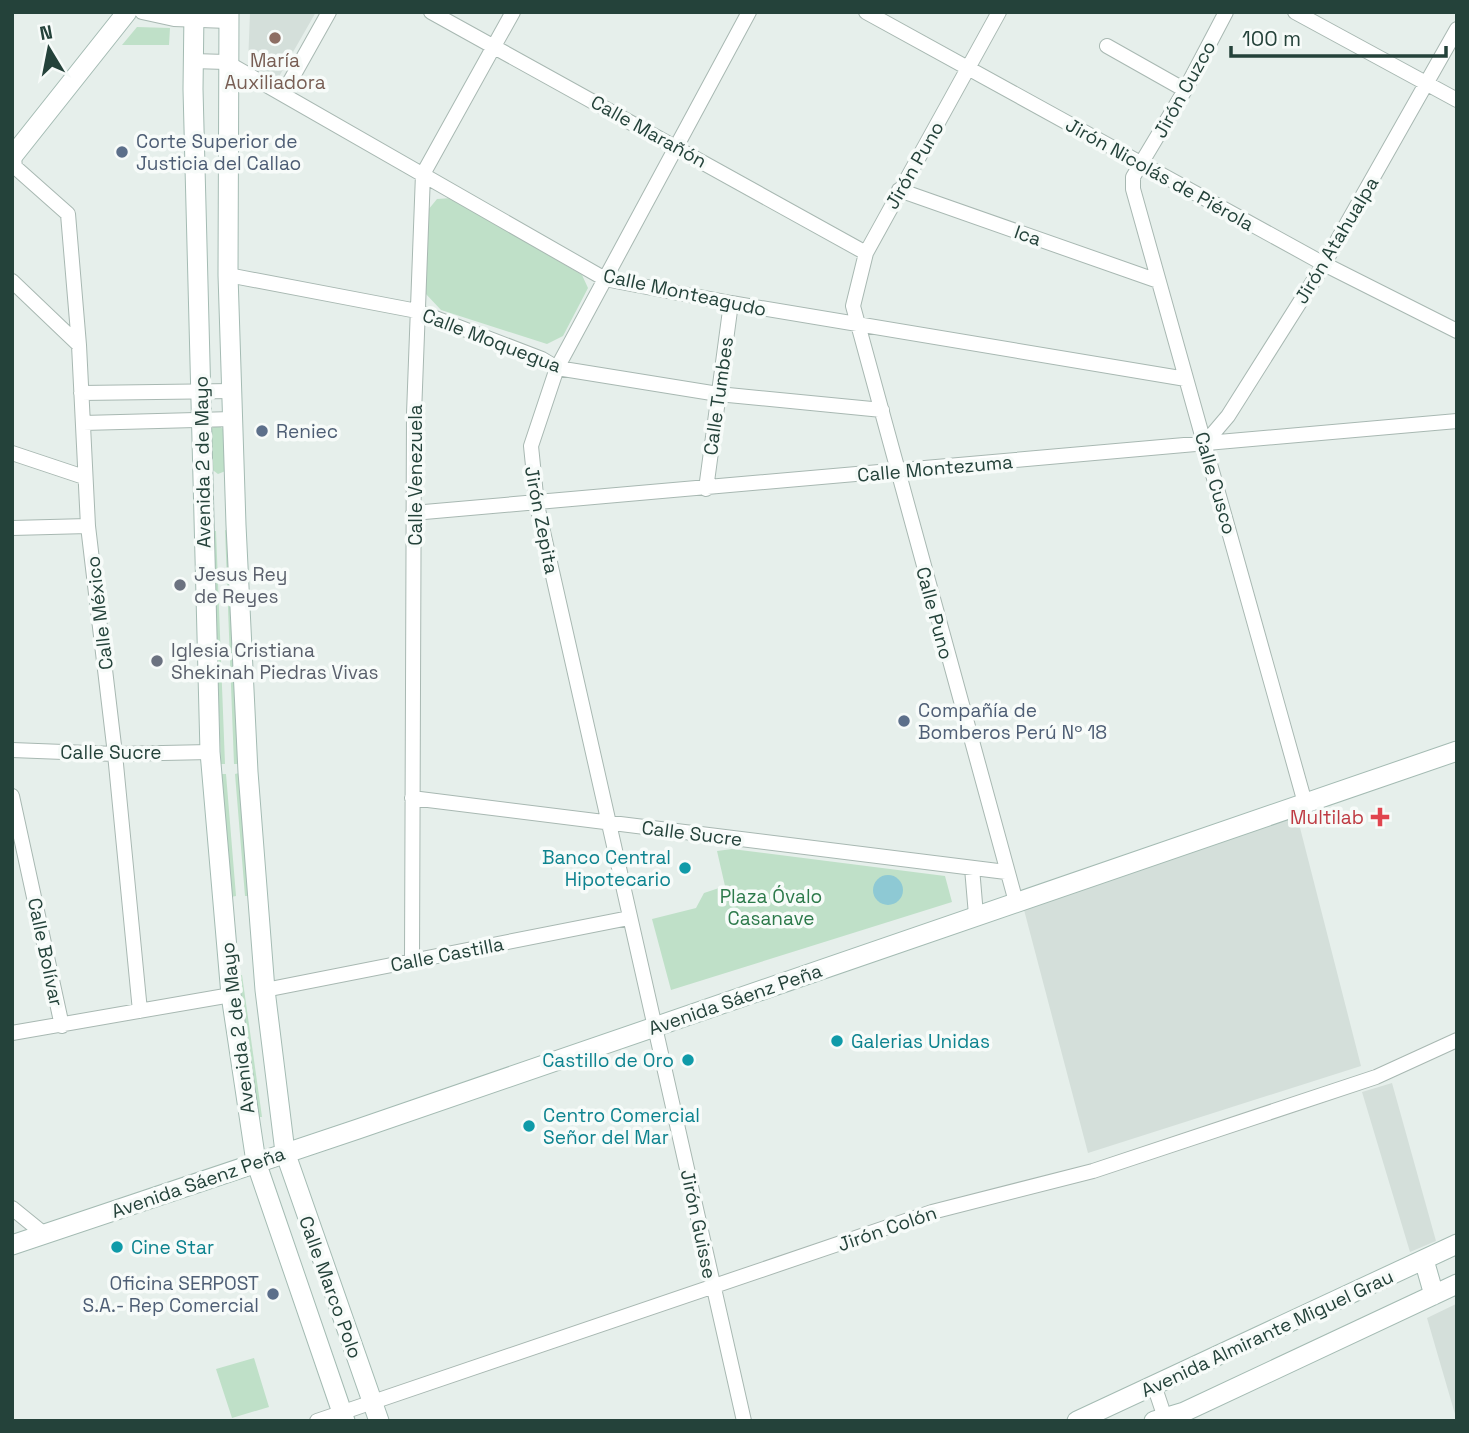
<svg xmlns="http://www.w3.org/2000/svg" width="1469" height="1433" font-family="'Space Grotesk',sans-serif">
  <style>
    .built { fill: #d4dfda }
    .green { fill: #bfe0c8 }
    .water { fill: #8ec9d4 }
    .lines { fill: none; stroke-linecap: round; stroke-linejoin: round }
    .street-casing { stroke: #a8b8b2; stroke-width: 16 }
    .secondary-casing { stroke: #a4bbb3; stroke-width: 21 }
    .street { stroke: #fff; stroke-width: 14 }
    .secondary { stroke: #fff; stroke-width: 19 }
    .education-dot { fill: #8d6e63; stroke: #f7fbf9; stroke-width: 2.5 }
    .service-dot { fill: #5c6f8a; stroke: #f7fbf9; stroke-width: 2.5 }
    .worship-dot { fill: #6b7280; stroke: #f7fbf9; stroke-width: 2.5 }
    .health-dot { fill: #e0444e; stroke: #f7fbf9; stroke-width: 2.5 }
    .culture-dot { fill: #0f9aa8; stroke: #f7fbf9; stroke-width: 2.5 }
    .labels { text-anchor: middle; stroke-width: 7; stroke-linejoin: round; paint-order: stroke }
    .education-label { font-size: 19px; fill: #785e54; stroke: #f7fbf9 }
    .street-label { font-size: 19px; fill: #24423a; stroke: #f7fbf9 }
    .service-label { font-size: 19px; fill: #4e5e75; stroke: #f7fbf9; text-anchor: start }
    .worship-label { font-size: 19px; fill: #5b616d; stroke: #f7fbf9; text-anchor: start }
    .health-label { font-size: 19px; fill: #be3a42; stroke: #f7fbf9; text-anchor: end }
    .culture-label { font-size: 19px; fill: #0d838f; stroke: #f7fbf9; text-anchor: start }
    .park-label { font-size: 19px; fill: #2d7a4b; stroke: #f7fbf9 }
  </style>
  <rect width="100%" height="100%" fill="#e6efeb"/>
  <!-- built -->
  <path class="built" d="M250,12H316L277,80L248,65Z
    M1297,816L1361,1066L1088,1153L1023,906Z
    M1392,1083L1436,1241L1410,1252L1362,1092Z
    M1456,1304L1457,1305V1421L1427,1318Z"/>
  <!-- green -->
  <path class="green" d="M137,27L170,28L169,45H122Z
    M452,198L582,275L588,288L563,336L547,344L441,310L425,293L428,210L437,199Z
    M217,424L227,432L228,470L218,474L210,468L209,431Z
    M225,530L230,531L239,764H234Z
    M212,531H216L225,764H221Z
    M239,773L249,896H245L235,774Z
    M221,774H226L236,896L231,897Z
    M732,849L945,876L952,902L671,990L652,919L696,908L704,893L725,886L717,851Z
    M242,975L262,1117H258L238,976Z
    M254,1358L269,1407L232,1418L216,1369Z"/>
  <!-- water -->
  <path class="water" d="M873 890a15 15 0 1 1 30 0a15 15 0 1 1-30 0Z"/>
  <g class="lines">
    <defs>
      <path id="street" d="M142,12L174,19L228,21
        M431,12L866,253
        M866,12L1324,264L1457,331
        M999,12L866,253L853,306L1016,902
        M1226,12L1185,90L1133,177V189L1305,803
        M1295,12L1457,100
        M1107,46L1185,90
        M193,61L226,62L605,279L731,303L1186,379
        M283,94L329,12
        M13,149L15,167L68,214L79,345L88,526L115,754L140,1011
        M899,190L1158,281
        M228,275L417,311L542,359L557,368L718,394L882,410
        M12,281L79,345
        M81,393L232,391
        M83,423L233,419
        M1205,443L1228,416L1324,264L1457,29
        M12,453L84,477
        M706,489L731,303
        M413,513L1457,421
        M12,528L88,526
        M12,750L115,754L210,752
        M12,796L62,1026
        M412,798L1006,872
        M972,868L976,915
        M412,961L414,414L423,174L513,12
        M265,990L629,918
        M12,1033L231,995
        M12,1208L44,1234
        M1154,1385L1166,1421
        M317,1421L932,1212L1093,1171L1376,1077L1457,1040
        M744,1421L537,505L531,446L557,368L749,12"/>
      <path id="secondary" d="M194,12L193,89L210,752L231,995L256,1162L345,1421
        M229,12L228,275L236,525L248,772L265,990L285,1152L379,1421
        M12,157L127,12
        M12,1245L358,1129L1457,751
        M1424,1260L1434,1295
        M1077,1421L1457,1244
        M1154,1421L1184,1412L1457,1284"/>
    </defs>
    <!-- street casing -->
    <use href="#street" class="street-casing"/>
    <!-- secondary casing -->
    <use href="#secondary" class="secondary-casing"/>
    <!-- street -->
    <use href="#street" class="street"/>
    <!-- secondary -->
    <use href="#secondary" class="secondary"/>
  </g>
  <!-- markers -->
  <circle class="education-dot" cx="275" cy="38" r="7"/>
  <g class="service-dot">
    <circle cx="122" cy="152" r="7"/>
    <circle cx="262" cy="431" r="7"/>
    <circle cx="904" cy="721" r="7"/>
    <circle cx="273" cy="1294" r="7"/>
  </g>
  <g class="worship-dot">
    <circle cx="180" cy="585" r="7"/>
    <circle cx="157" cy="661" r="7"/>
  </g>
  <path class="health-dot" d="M1376.5 806.5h7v7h7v7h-7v7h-7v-7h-7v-7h7z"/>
  <g class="culture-dot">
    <circle cx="685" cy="868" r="7"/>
    <circle cx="837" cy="1041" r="7"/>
    <circle cx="688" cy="1060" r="7"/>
    <circle cx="529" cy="1126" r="7"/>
    <circle cx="117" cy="1247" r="7"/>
  </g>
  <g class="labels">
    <!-- education labels -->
    <g class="education-label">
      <text x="275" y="67">María<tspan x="275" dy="22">Auxiliadora</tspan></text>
    </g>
    <!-- street labels -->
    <g class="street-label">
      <text transform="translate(1184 89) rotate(-61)" y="7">Jirón Cuzco</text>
      <text transform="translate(649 131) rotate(29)" y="7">Calle Marañón</text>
      <text transform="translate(914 165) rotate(-60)" y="7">Jirón Puno</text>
      <text transform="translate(1160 174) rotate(29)" y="7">Jirón Nicolás de Piérola</text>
      <text transform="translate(1028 235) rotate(19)" y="7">Ica</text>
      <text transform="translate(1336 240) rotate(-59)" y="7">Jirón Atahualpa</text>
      <text transform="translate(685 292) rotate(12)" y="7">Calle Monteagudo</text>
      <text transform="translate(492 340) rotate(21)" y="7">Calle Moquegua</text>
      <text transform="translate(718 396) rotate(-82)" y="7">Calle Tumbes</text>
      <text transform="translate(202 462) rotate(-91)" y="7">Avenida 2 de Mayo</text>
      <text transform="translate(935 468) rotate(-5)" y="7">Calle Montezuma</text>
      <text transform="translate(415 475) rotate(-90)" y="7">Calle Venezuela</text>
      <text transform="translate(1216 483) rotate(74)" y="7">Calle Cusco</text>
      <text transform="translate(542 520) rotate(79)" y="7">Jirón Zepita</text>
      <text transform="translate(99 613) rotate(-97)" y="7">Calle México</text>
      <text transform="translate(935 613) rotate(75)" y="7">Calle Puno</text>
      <text x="111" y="759">Calle Sucre</text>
      <text transform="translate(692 833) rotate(7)" y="7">Calle Sucre</text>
      <text transform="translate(46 952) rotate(78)" y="7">Calle Bolívar</text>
      <text transform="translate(447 954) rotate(-11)" y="7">Calle Castilla</text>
      <text transform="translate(735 999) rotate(-19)" y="7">Avenida Sáenz Peña</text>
      <text transform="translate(237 1028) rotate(-97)" y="7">Avenida 2 de Mayo</text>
      <text transform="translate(198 1182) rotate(-19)" y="7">Avenida Sáenz Peña</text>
      <text transform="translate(699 1224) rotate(78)" y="7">Jirón Guisse</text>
      <text transform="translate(887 1228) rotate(-19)" y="7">Jirón Colón</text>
      <text transform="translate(331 1287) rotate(70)" y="7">Calle Marco Polo</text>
      <text transform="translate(1267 1333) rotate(-25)" y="7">Avenida Almirante Miguel Grau</text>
    </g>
    <!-- service labels -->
    <g class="service-label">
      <text x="136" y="148">Corte Superior de<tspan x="136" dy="22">Justicia del Callao</tspan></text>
      <text x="276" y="438">Reniec</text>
      <text x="918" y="717">Compañía de<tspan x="918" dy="22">Bomberos Perú Nº 18</tspan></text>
      <text x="259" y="1290" text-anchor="end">Oficina SERPOST<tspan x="259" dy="22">S.A.- Rep Comercial</tspan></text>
    </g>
    <!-- worship labels -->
    <g class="worship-label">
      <text x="194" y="581">Jesus Rey<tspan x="194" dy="22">de Reyes</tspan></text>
      <text x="171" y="657">Iglesia Cristiana<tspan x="171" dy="22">Shekinah Piedras Vivas</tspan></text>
    </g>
    <!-- health labels -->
    <g class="health-label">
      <text x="1364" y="824">Multilab</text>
    </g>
    <!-- culture labels -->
    <g class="culture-label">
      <text x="671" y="864" text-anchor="end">Banco Central<tspan x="671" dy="22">Hipotecario</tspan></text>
      <text x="851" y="1048">Galerias Unidas</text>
      <text x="674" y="1067" text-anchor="end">Castillo de Oro</text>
      <text x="543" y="1122">Centro Comercial<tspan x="543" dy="22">Señor del Mar</tspan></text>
      <text x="131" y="1254">Cine Star</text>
    </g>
    <!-- park labels -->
    <g class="park-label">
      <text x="771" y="903">Plaza Óvalo<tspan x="771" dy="22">Casanave</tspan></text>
    </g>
  </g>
  <!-- border -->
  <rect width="1469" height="1433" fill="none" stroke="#24423a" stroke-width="28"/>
  <!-- north arrow -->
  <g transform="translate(49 49) rotate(350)" stroke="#f7fbf9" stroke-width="5" paint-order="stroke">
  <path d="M0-5L12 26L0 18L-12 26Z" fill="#24423a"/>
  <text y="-10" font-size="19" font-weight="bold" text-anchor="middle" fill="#24423a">N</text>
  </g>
  <!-- scale -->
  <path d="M1231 46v10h215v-10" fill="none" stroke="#24423a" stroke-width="3.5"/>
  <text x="1242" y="46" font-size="21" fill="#24423a" stroke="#f7fbf9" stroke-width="5" paint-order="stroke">100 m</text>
</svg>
